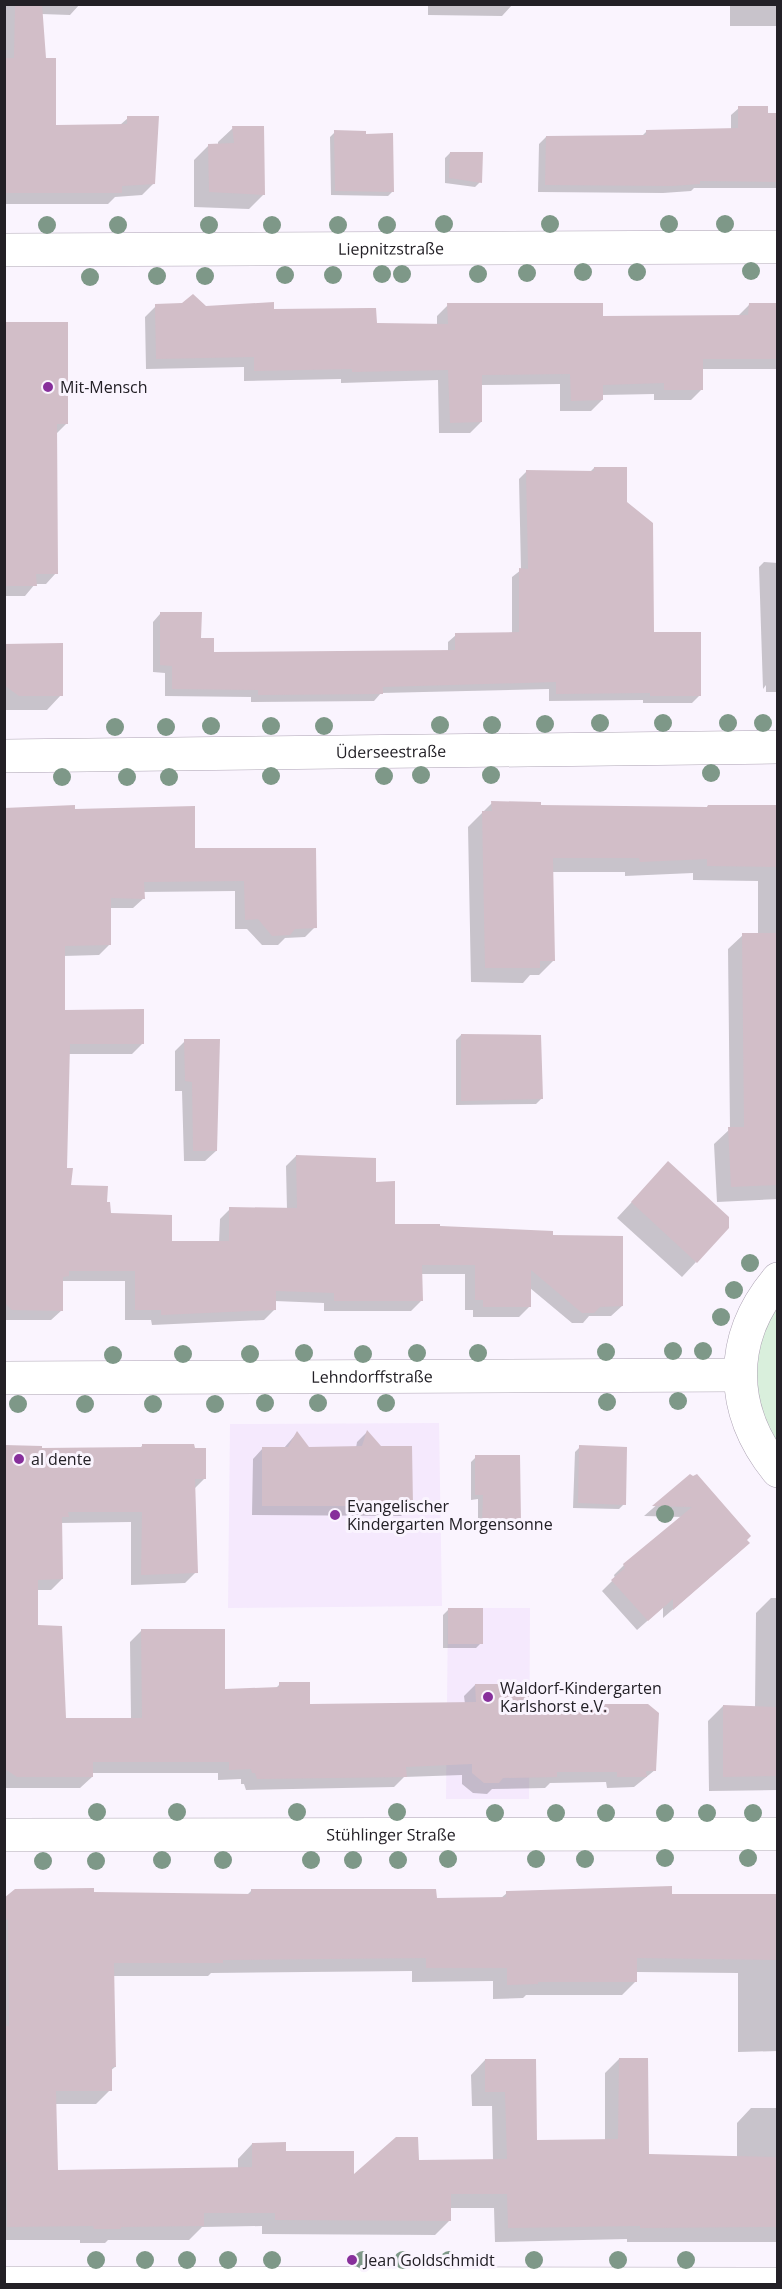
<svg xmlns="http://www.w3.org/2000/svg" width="782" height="2289" font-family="'Open Sans',sans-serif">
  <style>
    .built { fill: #f5e9fd }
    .green { fill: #d9efdc }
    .shadow { fill: #0003 }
    .building { fill: #d2bec8 }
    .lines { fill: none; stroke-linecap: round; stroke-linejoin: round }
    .minor-casing { stroke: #aca2b3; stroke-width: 34 }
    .minor { stroke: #fff; stroke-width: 33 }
    .tree { fill: #7e9888 }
    .poi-dot { fill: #872f9b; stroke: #faf4fe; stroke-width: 2 }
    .labels { text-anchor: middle; stroke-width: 6; stroke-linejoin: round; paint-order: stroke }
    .street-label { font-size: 16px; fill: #232026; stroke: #faf4fe }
    .poi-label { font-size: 16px; fill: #232026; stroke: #faf4fe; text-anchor: start }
  </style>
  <rect width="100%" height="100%" fill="#faf4fe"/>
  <!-- built -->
  <path class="built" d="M439,1423L442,1606L228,1608L230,1424Z
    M448,1608H530L529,1799H446Z"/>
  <!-- green -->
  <path class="green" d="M777,1301V1453L752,1395L756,1348Z"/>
  <!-- shadow -->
  <path class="shadow" d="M4,4H80L70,15L41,14L44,60L55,127L120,125L128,118L154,183L142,195L115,197L108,204H4Z
    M428,4H512V5L502,16L428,15Z
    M730,4H778V26H730Z
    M739,108L767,114H778V188H694L691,191L663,193L538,192L539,144L546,137L642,136L646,132L731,129V115Z
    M233,128L264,194L249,209L194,207V160L209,145H218V142Z
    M335,132L393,191L388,196L331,195L330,137Z
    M450,153L480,182L475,187L445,183V158Z
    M448,305L601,317L738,316L749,305H778V369H702V389L691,400H654V394L602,395V400L591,411H560V384L480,385L481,422L470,433H439L438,380L341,383V379L244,381V367L146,369L145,317L156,306L273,311L375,324L437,325V316Z
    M4,323L67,423L56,434V573L46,584H35L25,596H4Z
    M594,468L652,633L700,695L692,703H643V700L549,701V689L381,693L374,701L251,702V697L165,696V673L153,672V622L160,614L200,639L213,653L448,651V642L456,635L512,634V577L521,570L519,479L527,471L590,472Z
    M764,562L778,563V692H766V685L763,689L759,567Z
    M4,645L61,695L47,710H4Z
    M492,803L540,807L706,809L708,806L778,807V1199L717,1202L714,1144L730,1129L728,949L743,935L758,934V881L693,880V873L625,876V872H552L554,960L539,975H530L523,983L471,982L468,827Z
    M73,811L193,850H314L315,927L305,937L285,938L278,945H262L247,929H235V891L143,892L144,898L133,908H109V945L99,955L63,956V1012L143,1043L132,1054H68L66,1169L70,1186L105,1204L109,1214L171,1243H219L220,1219L230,1209L287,1210L286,1166L296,1156L374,1184L394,1226L552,1236L622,1306L611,1316H589L583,1323H572L530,1288V1306L519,1317H473V1310H465V1274H421V1301L411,1311H324V1303L275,1301V1309L264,1320L152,1325L151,1320H125V1281H62V1310L51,1320H4V814Z
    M461,1035L541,1099L536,1104L456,1105V1040Z
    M185,1041L216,1151L205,1161H184L182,1091H175V1051Z
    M654,1178L696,1262L682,1277L617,1218Z
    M367,1432L411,1505L401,1516L252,1515L253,1459L263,1448H284L297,1433L308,1448H356L357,1442Z
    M143,1445L205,1478L194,1489L196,1572L185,1583L131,1585V1522L60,1523L62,1579L51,1590H36V1627L65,1719H131L130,1642L141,1631L223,1690L275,1689L280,1684L308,1706L465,1704L464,1696L475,1685L528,1711H592L597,1706L655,1770L634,1787L607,1788L606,1782L550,1783L545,1788L492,1789L487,1794L473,1793L462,1784V1775L404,1777L394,1787L246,1790L244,1784H241V1779L218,1780V1773H92V1777L80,1788H5L4,1455L40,1449H139Z
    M580,1447L624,1504L619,1509L573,1508L575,1452Z
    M476,1457L519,1522L514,1527L478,1526V1499L471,1500V1462Z
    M690,1476L738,1553L663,1618V1607L637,1630L602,1591L615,1578L614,1575L624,1565L683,1517L644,1516Z
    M771,1598H778V1790L709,1791L708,1721L723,1706L755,1707L756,1613Z
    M448,1610L481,1643L476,1648H443V1615Z
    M252,1890L435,1899L501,1898L507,1893L778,1896V2051L738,2052V1973L636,1972V1981L622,1995H526L523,1998L493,1999V1981L412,1982V1971L211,1973L208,1976H113L115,2067L110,2071V2090L96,2104H55L57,2171L238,2169V2159L252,2144L285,2152L353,2178L417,2161L493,2160L492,2106H472L471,2075L485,2060H535L536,2142L605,2141V2073L619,2059L647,2156L737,2158V2123L751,2108H778V2242H627V2239L495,2242L494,2208H449V2221L435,2235L262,2234V2226L202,2227L189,2240H108L105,2243H80V2240H4V1900L93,1894L247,1895Z"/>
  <!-- building -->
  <path class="building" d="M15,4H42L46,58H56V125L127,124V116H159L155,184L122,186V193H4V58H14Z
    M738,106H768V113H777V182L700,181V184L672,186L545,185L546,136L646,135V130L738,128Z
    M232,126H264L265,195L209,192L208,144L234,143Z
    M334,130L366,131V134L393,133L394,192L335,191Z
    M450,152H483L482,183L449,178Z
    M193,294L206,306L274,302V309L370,308H376L377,323L448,324L447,303H603V316L748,315L749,303H776L777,359H703V390H664V383L603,385V400L571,401L570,374L482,375V422L450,423L448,370L352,372V369L254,371V357L156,359L155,304L182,303Z
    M4,322H68V424H57L58,574H36L37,586H6V573H4Z
    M594,467H627V502L653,523L654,632H701V696H650V693L556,694V682L383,687V694L258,695V690L172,689V666L160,665V612H202L201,638H214V652L455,650V633L519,632V568L528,569L526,470L594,471Z
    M63,643V696H19L4,685V644Z
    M491,801L541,802V805L707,807L708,805H777V867L707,866V859L640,862L639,858H553L555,961H540V968H485L482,811H492Z
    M75,805V809L195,806V848H316L317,928L295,929L290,935L272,936L258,919L245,920L244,881L144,882L145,899L111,898V945L65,946V1010L144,1009V1044H70L67,1168H73L71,1185L108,1186L107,1202H110L111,1213L172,1215V1241H229V1207L297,1208L296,1155L376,1158V1182L395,1181V1224H440V1226L553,1231V1235L623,1236V1306L600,1307L594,1313H582L531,1270V1307H483V1300H475V1265H422L423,1301H334V1293L276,1291V1310L161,1315V1310H135V1271H69V1276L63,1277V1311L12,1310L4,1302V808Z
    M742,933H777V1185L731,1187L728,1127H744Z
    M461,1034L541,1035L543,1099L461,1101Z
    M184,1039H220L217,1151H193L192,1082L185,1081Z
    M668,1161L729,1217V1228L697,1263L631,1202Z
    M367,1430L381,1446H412L413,1506H262V1447H288L297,1431L309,1447L362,1446Z
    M142,1444H194L195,1448H206V1479H195L198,1573L141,1575L142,1512H68L69,1517H62L63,1579L38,1580V1625L62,1626L66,1718H142L141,1629H225V1689L279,1687V1682H310V1704L476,1702L475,1684H529V1710L596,1709V1704H648L659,1713L656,1771H646L647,1777H617V1772H557V1777L503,1778L499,1783H484L472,1773V1764L406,1767L407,1777L257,1779L255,1773H252L251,1769L229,1770V1762H93V1777H17L5,1769L4,1445L42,1446V1448L142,1447Z
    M579,1445L627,1447L626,1505L578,1503Z
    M475,1455H520L521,1523L482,1522L483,1495H475Z
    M690,1474L693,1476L697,1474L751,1536L747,1540L750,1543L673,1610V1599L648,1621L611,1580L625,1568L623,1564L692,1507L652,1506Z
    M448,1608H483V1644H448Z
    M723,1705L777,1707V1776L723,1777Z
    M672,1886V1894H777V1960L637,1958V1982H538V1984L507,1985V1968H426V1958L223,1960V1963H114L116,2067H112V2091H56L58,2170L252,2167V2143L286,2142V2151H354V2174L396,2137H418L419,2160L507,2159L505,2092H485V2059H536L537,2140L618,2139L619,2058H648L649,2154L777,2157V2227L640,2228V2226L508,2228L507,2194H451V2221L275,2220V2213H204V2226L121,2227V2229H94L93,2226L7,2227V2162H4V2134H7L6,2026H9L8,1919L4,1920V1898L15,1889L94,1888V1892L251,1894V1889H436L437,1898L506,1897V1891Z"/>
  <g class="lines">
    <defs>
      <g id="minor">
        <path id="s1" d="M4,250L778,247"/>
        <path id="s2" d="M4,756L778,747"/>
        <path d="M778,1279C727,1339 729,1411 778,1471"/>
        <path id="s3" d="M4,1378L739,1375"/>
        <path id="s4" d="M4,1835L778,1834"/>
        <path d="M4,2283L778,2284"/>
      </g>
    </defs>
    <!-- minor casing -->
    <use href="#minor" class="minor-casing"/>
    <!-- minor -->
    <use href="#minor" class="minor"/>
  </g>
  <!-- trees -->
  <g class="tree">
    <circle cx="444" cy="224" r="9"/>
    <circle cx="550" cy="224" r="9"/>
    <circle cx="669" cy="224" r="9"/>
    <circle cx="725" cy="224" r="9"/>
    <circle cx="47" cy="225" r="9"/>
    <circle cx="118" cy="225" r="9"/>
    <circle cx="209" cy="225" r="9"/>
    <circle cx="272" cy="225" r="9"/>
    <circle cx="338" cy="225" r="9"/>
    <circle cx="387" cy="225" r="9"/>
    <circle cx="751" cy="271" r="9"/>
    <circle cx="583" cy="272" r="9"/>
    <circle cx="637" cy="272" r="9"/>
    <circle cx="527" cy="273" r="9"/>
    <circle cx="382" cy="274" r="9"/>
    <circle cx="402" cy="274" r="9"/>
    <circle cx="478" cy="274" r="9"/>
    <circle cx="285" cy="275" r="9"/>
    <circle cx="333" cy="275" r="9"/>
    <circle cx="157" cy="276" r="9"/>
    <circle cx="205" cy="276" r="9"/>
    <circle cx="90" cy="277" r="9"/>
    <circle cx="600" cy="723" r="9"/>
    <circle cx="663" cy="723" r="9"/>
    <circle cx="728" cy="723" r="9"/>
    <circle cx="763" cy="723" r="9"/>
    <circle cx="545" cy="724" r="9"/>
    <circle cx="440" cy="725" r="9"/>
    <circle cx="492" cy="725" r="9"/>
    <circle cx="211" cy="726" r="9"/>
    <circle cx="271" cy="726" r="9"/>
    <circle cx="324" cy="726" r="9"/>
    <circle cx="115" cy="727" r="9"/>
    <circle cx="166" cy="727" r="9"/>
    <circle cx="711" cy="773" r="9"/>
    <circle cx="421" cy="775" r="9"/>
    <circle cx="491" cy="775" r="9"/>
    <circle cx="271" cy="776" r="9"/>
    <circle cx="384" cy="776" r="9"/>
    <circle cx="62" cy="777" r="9"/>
    <circle cx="127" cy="777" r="9"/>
    <circle cx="169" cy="777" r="9"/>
    <circle cx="750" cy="1263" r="9"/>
    <circle cx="734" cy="1290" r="9"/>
    <circle cx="721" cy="1317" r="9"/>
    <circle cx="673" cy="1351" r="9"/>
    <circle cx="703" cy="1351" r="9"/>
    <circle cx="606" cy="1352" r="9"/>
    <circle cx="304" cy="1353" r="9"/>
    <circle cx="417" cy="1353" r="9"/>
    <circle cx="478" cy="1353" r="9"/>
    <circle cx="183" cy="1354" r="9"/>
    <circle cx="250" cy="1354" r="9"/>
    <circle cx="363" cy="1354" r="9"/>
    <circle cx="113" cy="1355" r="9"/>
    <circle cx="678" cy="1401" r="9"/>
    <circle cx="607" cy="1402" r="9"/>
    <circle cx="265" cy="1403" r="9"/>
    <circle cx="318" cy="1403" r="9"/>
    <circle cx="386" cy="1403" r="9"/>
    <circle cx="18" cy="1404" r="9"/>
    <circle cx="85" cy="1404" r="9"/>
    <circle cx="153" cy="1404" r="9"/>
    <circle cx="215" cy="1404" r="9"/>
    <circle cx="665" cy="1514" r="9"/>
    <circle cx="97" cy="1812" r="9"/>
    <circle cx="177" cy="1812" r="9"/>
    <circle cx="297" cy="1812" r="9"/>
    <circle cx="397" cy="1812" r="9"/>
    <circle cx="495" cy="1813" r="9"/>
    <circle cx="556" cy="1813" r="9"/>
    <circle cx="606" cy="1813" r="9"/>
    <circle cx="665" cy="1813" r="9"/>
    <circle cx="707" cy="1813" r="9"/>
    <circle cx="753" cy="1813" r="9"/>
    <circle cx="665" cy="1858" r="9"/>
    <circle cx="748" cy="1858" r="9"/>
    <circle cx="448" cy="1859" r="9"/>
    <circle cx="536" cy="1859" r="9"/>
    <circle cx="585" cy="1859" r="9"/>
    <circle cx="162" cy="1860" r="9"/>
    <circle cx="223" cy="1860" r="9"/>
    <circle cx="311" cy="1860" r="9"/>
    <circle cx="353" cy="1860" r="9"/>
    <circle cx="398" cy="1860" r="9"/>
    <circle cx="43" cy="1861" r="9"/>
    <circle cx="96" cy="1861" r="9"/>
    <circle cx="96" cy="2260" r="9"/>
    <circle cx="145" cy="2260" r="9"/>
    <circle cx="187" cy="2260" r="9"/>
    <circle cx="228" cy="2260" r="9"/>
    <circle cx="272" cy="2260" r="9"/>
    <circle cx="363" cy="2260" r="9"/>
    <circle cx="403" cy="2260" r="9"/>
    <circle cx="449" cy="2260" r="9"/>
    <circle cx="534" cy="2260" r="9"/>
    <circle cx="618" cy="2260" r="9"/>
    <circle cx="686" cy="2260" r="9"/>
  </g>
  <!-- markers -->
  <g class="poi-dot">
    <circle cx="48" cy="387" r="6"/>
    <circle cx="19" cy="1459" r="6"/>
    <circle cx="335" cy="1515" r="6"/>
    <circle cx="488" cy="1697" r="6"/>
    <circle cx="352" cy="2260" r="6"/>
  </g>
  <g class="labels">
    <!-- street labels -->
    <g class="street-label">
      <text dy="6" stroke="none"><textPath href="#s1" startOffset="387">Liepnitzstraße</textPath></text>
      <text dy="6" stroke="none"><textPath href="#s2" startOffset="387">Üderseestraße</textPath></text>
      <text dy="6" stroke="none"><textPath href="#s3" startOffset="368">Lehndorffstraße</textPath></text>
      <text dy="6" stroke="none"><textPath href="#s4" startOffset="387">Stühlinger Straße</textPath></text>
    </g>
    <!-- poi labels -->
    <g class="poi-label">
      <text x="60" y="393">Mit-Mensch</text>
      <text x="31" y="1465">al dente</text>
      <text x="347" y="1512">Evangelischer<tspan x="347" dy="18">Kindergarten Morgensonne</tspan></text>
      <text x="500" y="1694">Waldorf-Kindergarten<tspan x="500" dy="18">Karlshorst e.V.</tspan></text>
      <text x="364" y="2266">Jean Goldschmidt</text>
    </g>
  </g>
  <!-- border -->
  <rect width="782" height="2289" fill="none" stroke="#232026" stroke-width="12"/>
</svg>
